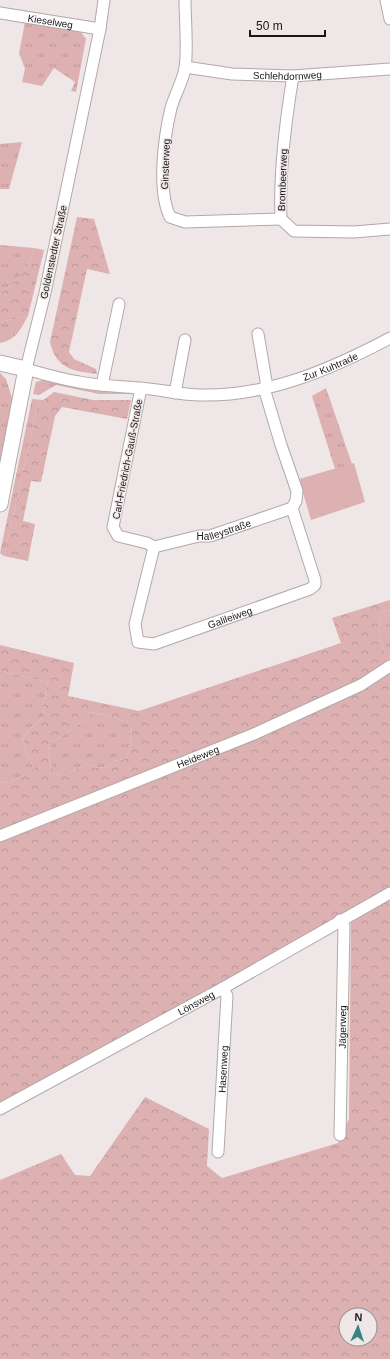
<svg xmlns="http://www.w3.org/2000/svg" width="390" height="1359" font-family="Helvetica,sans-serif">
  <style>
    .grass { fill: url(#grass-tufts) }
    .forest { fill: url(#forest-crowns); fill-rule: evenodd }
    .park { fill: #ddb0b1 }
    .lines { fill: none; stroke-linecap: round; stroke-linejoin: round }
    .street-casing { stroke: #b1a9a9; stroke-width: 13 }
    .secondary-casing { stroke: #b1a9a9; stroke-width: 17 }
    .street { stroke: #fff; stroke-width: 11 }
    .secondary { stroke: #fff; stroke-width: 15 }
    .labels { text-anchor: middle; stroke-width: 3; stroke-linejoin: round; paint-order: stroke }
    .street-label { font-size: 10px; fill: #191717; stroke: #efe7e7 }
  </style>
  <defs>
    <pattern id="grass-tufts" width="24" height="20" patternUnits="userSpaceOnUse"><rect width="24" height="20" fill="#ddb0b1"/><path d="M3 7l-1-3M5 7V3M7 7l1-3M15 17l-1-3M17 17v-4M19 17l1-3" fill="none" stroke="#bd9798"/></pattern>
    <pattern id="forest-crowns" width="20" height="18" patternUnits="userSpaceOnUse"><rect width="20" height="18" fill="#ddb0b1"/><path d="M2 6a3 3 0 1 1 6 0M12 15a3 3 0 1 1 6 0" fill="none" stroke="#bd9798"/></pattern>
  </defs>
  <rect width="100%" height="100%" fill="#efe7e7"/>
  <!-- grass -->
  <path class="grass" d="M25,22L80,31L86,39L76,92L71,91L75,82L54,68L42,86L22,82L25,69L19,53Z
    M22,142L9,189H0V144Z
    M0,245L34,248C28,272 18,279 0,294Z
    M28,316C20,330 16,340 0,343V322Z
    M0,373L6,379L12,398L0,471Z
    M43,380L100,390L128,391L131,394H99L56,385L39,395L33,394L36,382Z
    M326,388L352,464L335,469L312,396Z
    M32,399L43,400L38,404L4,556L0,553Z
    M390,610V662L388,663L378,630L380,613Z
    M0,671L48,682L42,710L46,715C18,738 19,736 34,769L14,781L4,783L0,781Z
    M92,712L117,718L132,726L130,749L125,759L114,761L108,767L98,768L87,764L63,775L55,774C53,768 48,760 48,753C46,739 86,725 92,712Z"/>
  <!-- forest -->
  <path class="forest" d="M77,217L94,219L110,274L87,269L69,352L74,359L96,369L97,374C73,371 56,369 50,342Z
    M34,248L44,250L28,316L0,322V294C18,279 28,272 34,248Z
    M54,392L93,400H131L127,419L62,407L55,416L41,482L31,481L23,521L35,524L28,561L4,556L38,404Z
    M390,600V610L380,613L378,630L388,663L360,681L320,701L0,833V781L4,783L14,781L34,769C19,737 18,738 46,715L42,710L48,682L0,671V645L74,663L68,696L139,711L341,643L332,618ZM92,712L117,718L132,726L130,749L125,759L114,761L108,767L98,768L87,764L63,775L55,774C53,768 48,760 48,753C46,739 86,725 92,712Z
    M390,671V888L0,1105V839Z
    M390,897V1359H0V1180L61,1154L75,1175L90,1176L145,1097L209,1129L207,1166L222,1178L338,1143L349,1119L351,918ZM346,1315H370V1339H346Z"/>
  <!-- park -->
  <path class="park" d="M354,463L365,502L311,520L299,479Z"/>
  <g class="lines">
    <defs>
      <g id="street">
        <path id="s1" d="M104,0L100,29L45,293L26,369C43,374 61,379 79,382C99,386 119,386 139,388C160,389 180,395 200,395C267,397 332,369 390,338"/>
        <path d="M185,0C185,19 188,50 185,68C183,81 175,94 171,108C164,137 157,190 170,217L185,222L281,219"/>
        <path d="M386,0L390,19"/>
        <path id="s2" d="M0,13L100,29"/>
        <path id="s3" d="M185,67L232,74L293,76L390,69"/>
        <path d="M293,76C285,124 279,171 281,219L294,231L354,232L390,229"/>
        <path d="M258,334L267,387"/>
        <path d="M102,385L119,304"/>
        <path id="s4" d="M141,388L113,527L118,536L147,543L154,547L135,624L138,642L154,644L310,589L315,585V580L292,508L296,501L297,491L281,445L264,388"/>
        <path d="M175,393L185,340"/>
        <path id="s5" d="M154,547L199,536H210L292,508"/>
        <path id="s6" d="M0,836L254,734L361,685L390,666"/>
        <path id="s7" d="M0,1109L223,988L390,893"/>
        <path id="s8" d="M340,1135L344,926L340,920"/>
        <path id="s9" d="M218,1152L227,996L223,988"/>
      </g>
      <path id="secondary" d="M0,363L26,369L0,504"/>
    </defs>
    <!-- street casing -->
    <use href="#street" class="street-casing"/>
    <!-- secondary casing -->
    <use href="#secondary" class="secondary-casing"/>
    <!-- street -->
    <use href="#street" class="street"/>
    <!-- secondary -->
    <use href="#secondary" class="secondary"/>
  </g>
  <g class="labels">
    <!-- street labels -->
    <g class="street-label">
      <text dy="4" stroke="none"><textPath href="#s2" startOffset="51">Kieselweg</textPath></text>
      <text dy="4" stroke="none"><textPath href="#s3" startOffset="103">Schlehdornweg</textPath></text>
      <text transform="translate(165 164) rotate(-88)" y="4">Ginsterweg</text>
      <text transform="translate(282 180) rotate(-88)" y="4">Brombeerweg</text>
      <text transform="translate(53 252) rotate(-78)" y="4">Goldenstedter Straße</text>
      <text dy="4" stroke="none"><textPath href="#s1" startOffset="688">Zur Kuhtrade</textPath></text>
      <text transform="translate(127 459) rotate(-79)" y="4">Carl-Friedrich-Gauß-Straße</text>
      <text dy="4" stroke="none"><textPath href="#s5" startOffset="72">Halleystraße</textPath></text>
      <text dy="4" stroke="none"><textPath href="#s4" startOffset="384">Galileiweg</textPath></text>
      <text dy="4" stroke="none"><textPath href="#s6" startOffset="213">Heideweg</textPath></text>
      <text dy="4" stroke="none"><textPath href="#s7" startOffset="223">Lönsweg</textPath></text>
      <text dy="4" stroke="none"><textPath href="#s8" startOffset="108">Jägerweg</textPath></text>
      <text dy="4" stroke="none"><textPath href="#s9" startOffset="83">Hasenweg</textPath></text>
    </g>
  </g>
  <!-- north arrow -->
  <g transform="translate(358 1327) rotate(3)"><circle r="19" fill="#efe7e7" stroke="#999494"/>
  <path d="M0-3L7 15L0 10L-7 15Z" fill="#3a8384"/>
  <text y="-6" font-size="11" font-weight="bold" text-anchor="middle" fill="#191717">N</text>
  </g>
  <!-- scale -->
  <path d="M250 30v6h75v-6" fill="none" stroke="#191717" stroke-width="2"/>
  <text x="256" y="30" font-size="12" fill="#191717" stroke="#efe7e7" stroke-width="3" paint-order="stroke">50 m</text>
</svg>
